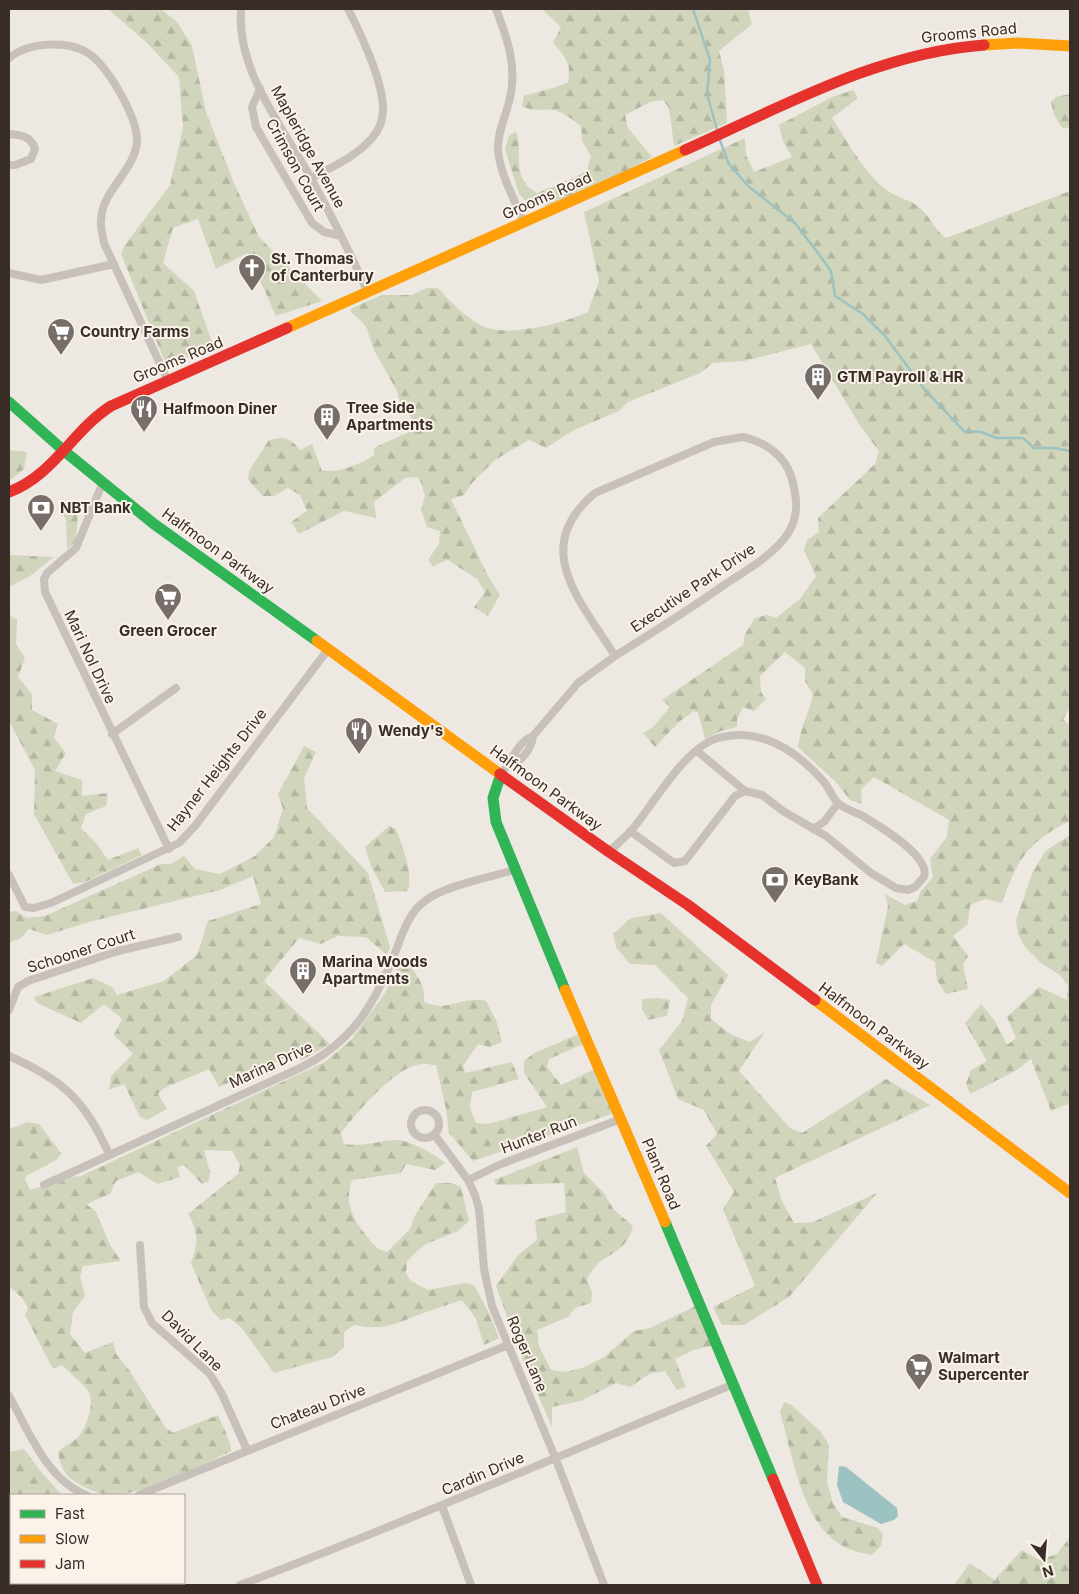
<svg xmlns="http://www.w3.org/2000/svg" width="1079" height="1594" font-family="Inter,sans-serif">
  <style>
    .forest { fill: url(#forest-firs) }
    .water { fill: #9cc2c2 }
    .lines { fill: none; stroke-linecap: round; stroke-linejoin: round }
    .stream { stroke: #9cc2c2; stroke-width: 2.5 }
    .street { stroke: #c8c0ba; stroke-width: 8 }
    .fast { stroke: #30b455; stroke-width: 11 }
    .slow { stroke: #ff9f0a; stroke-width: 11 }
    .jam { stroke: #e5322d; stroke-width: 11 }
    .labels { text-anchor: middle; stroke-width: 4; stroke-linejoin: round; paint-order: stroke }
    .street-label { font-size: 15px; fill: #392d28; stroke: #fbf2e9 }
    .poi-label { font-size: 15px; font-weight: bold; fill: #392d28; stroke: #fbf2e9; text-anchor: start }
  </style>
  <defs>
    <pattern id="forest-firs" width="22" height="20" patternUnits="userSpaceOnUse" patternTransform="scale(1.25)"><rect width="22" height="20" fill="#d0d5bb"/><path d="M5 1l3.5 6h-7zM16 11l3.5 6h-7z" fill="#b3b7a1"/></pattern>
  </defs>
  <rect width="100%" height="100%" fill="#eee8e2"/>
  <!-- forest -->
  <path class="forest" d="M108,9H161L177,22L192,46L206,112L234,183L259,237L322,301L276,316L248,253L216,269L198,219L173,228L163,263L194,291L213,345L167,367L121,254L125,245L170,185L183,128L179,77L147,43Z
    M542,9H748L752,24L719,51L724,70L727,123L674,146L669,108L663,100L650,102L625,115L628,128L652,157L626,171L547,206L537,205L528,203L519,194L505,149L509,136L516,131C524,151 509,177 537,193L574,178L587,170L591,156L582,141L581,126C573,120 563,112 553,110C539,108 537,113 522,106L524,96C539,91 554,89 568,82C572,64 565,56 553,43L561,27Z
    M853,90L858,98L832,118C847,141 867,178 891,193C901,199 912,200 921,209C931,218 933,228 946,238L1070,191V708L1063,719L1070,726V821C1028,841 1017,860 1002,903L985,899L970,905L968,924L953,936L968,956L963,965L968,989L946,994L937,980L935,962L904,944L882,966L876,963L888,906L885,894L905,905L917,901L921,891L933,877L930,859L947,837L949,820L874,777L861,789L862,804L850,800L835,781L798,747C800,728 809,713 813,695L805,681V668L785,652L760,676L761,692L766,699L754,711L743,707L737,719V727L721,731L705,739L698,713L694,711L680,721L655,747L643,733L653,727L670,707L662,700L743,645L745,634L755,618L767,615L776,618L800,599L816,576L804,550L807,540L819,532L818,518L875,464L879,451L859,424L811,344L744,361L713,363L700,373L628,402L619,411L574,430L546,448L529,440L495,460L472,483L464,495L451,499L488,576L500,595L488,616L474,607L485,592L477,579L448,560L433,566L428,560L439,544L440,531L427,527L421,510L425,496L419,477L405,478L374,502L376,518L344,511L299,534L291,522L307,511L300,495L288,488L274,496H263L248,480L249,471L269,440C285,436 290,437 300,450L312,444L322,471C341,472 359,465 374,455V448L411,431L414,424L409,414L401,407L397,391L374,350L367,329L363,323L350,311L352,308L382,295H412L427,288H438C449,301 467,318 482,326C508,338 564,323 588,312L599,281L584,212L745,138L746,155L754,172L792,157L783,141L779,125L832,97Z
    M1070,94V127L1063,129L1054,115L1051,102L1056,97Z
    M9,450L27,452L24,469L9,481Z
    M65,506L78,513L76,541L67,549L66,520L60,509Z
    M9,555L54,557L30,576L9,587Z
    M9,615L17,620L16,644L25,658L18,677L32,694V710L58,724L54,738L66,753L55,771L82,780V796L108,793L106,806L86,814L81,828L96,843L108,860L138,848L142,855L85,882L73,884L34,814L35,770L9,721Z
    M304,746L316,752L304,778L307,808L368,873L390,947L387,955L366,937L337,936L321,944L299,938L264,981L330,1044L302,1060L293,1054L219,1087L209,1069L164,1088L158,1094L167,1109L147,1120L140,1117L124,1084L109,1090L111,1076L133,1054L114,1035L122,1019L104,1004L81,1023L37,1003L34,997L93,978L112,987L117,995L164,981L197,955L208,921L261,904L253,876L220,890L89,922L47,935L29,929L21,938L9,943V912L16,911L27,918L45,916L161,864H171L184,856L195,869L220,874L255,856L274,837L283,809L278,794Z
    M389,826L396,829C403,849 413,870 408,891L385,892L371,866L365,847Z
    M1070,835V1103L1051,1111L1031,1059L1015,1071L970,1094L966,1084L971,1070L987,1061L965,1023L981,1004L995,1021L1007,1045L1016,1038L1007,1017L1039,987L1067,1000L1068,986L1060,975L1041,963L1025,947L1018,934L1016,920L1032,874L1045,851Z
    M661,913L728,975L711,1005V1019L730,1034L750,1042L765,1032L739,1071L790,1128L802,1133L886,1079L930,1105L775,1178L782,1201L794,1223L813,1222L877,1193L789,1297L744,1325H722L713,1307L755,1286L723,1209L734,1192L706,1146L717,1134L704,1110L678,1099L659,1050L682,1021L688,998L655,965L630,964L616,947L613,934L631,918Z
    M400,962L409,964C418,977 426,987 424,1002C449,1013 463,995 486,1001L496,1020L502,1042L489,1047L478,1044L463,1066L465,1073L512,1062L519,1079L472,1092L470,1108L476,1123L488,1124L547,1107L524,1073V1061L534,1053L579,1034L583,1044L549,1059L547,1067L561,1085L595,1069L614,1113L473,1161L449,1133L446,1109L436,1065C431,1065 426,1063 421,1064C395,1066 356,1114 341,1133L344,1144C365,1147 376,1141 396,1140C409,1140 435,1154 445,1163L435,1170L406,1164L401,1173L352,1180C344,1201 352,1219 366,1235C373,1244 376,1250 387,1252L410,1229L414,1217L436,1183H451L461,1187L469,1221L458,1231L426,1244L416,1252L407,1262L406,1273L411,1281L428,1290L465,1283L474,1285L489,1313L499,1338L484,1345L476,1319L462,1300C451,1304 440,1307 429,1311C400,1321 387,1332 354,1325L344,1332V1347L332,1357L274,1373L241,1327L229,1318L221,1320L211,1310L191,1263C198,1243 199,1232 188,1214L238,1174L240,1165L232,1151L204,1150L210,1172L209,1181L202,1184L184,1165L177,1167L180,1177L158,1184L138,1172L116,1181L110,1194L86,1204L96,1212L110,1245L121,1261L83,1266L80,1277L85,1296L73,1312L70,1334L85,1353L113,1342L116,1354L129,1370L165,1427L173,1433L218,1415C222,1426 232,1442 231,1451C205,1464 143,1494 115,1495C101,1496 79,1486 69,1477C62,1471 60,1461 58,1453C63,1445 72,1444 79,1436C87,1426 96,1402 87,1389C83,1384 68,1371 62,1365L53,1369L25,1315L28,1308L22,1298L9,1286V1129L28,1122L39,1124L61,1153L56,1160L26,1176L25,1179L30,1190L40,1187L46,1189L71,1177L81,1176L325,1062L351,1040L385,993Z
    M658,998L670,1000L667,1016L648,1020L642,1009V999Z
    M577,1147L584,1173L603,1192L614,1210L633,1226C624,1260 599,1250 587,1280L592,1292L591,1303L575,1308L568,1317L537,1330L539,1346L551,1370L566,1372L585,1367L604,1357L634,1331L650,1328L696,1306L712,1346L693,1350L675,1359L686,1387L677,1390L665,1371L649,1374L630,1387L616,1383L581,1401L552,1407V1427L522,1358L496,1286L518,1255L537,1240L535,1220L566,1212L564,1183L496,1185L494,1180Z
    M784,1402L790,1404L820,1431L829,1445L827,1482L833,1503L842,1517L878,1528L883,1535L881,1546L871,1555C864,1553 856,1552 849,1549C802,1530 793,1456 780,1412Z
    M24,1449L42,1473L62,1495H11V1583H116L122,1585H9V1452Z
    M1070,1537V1585H954L970,1563L996,1581V1578L1022,1550L1040,1560L1057,1554Z"/>
  <!-- water -->
  <path class="water" d="M839,1466L846,1467L897,1508L898,1516L894,1520L881,1524L843,1502L837,1485Z"/>
  <g class="lines">
    <!-- stream -->
    <path class="stream" d="M693,9L710,60L707,94L718,133
      M719,138L729,164L748,186L795,223L818,253L831,271L835,296L863,314L885,336L925,390L964,431L981,432L997,438H1023L1034,448H1055L1070,451"/>
    <!-- street -->
    <path class="street" d="M241,9C236,71 284,128 312,180C332,217 351,254 368,293
      M496,9C508,40 518,69 509,102C505,118 497,134 498,150C500,175 515,200 524,223
      M9,58C28,42 68,40 88,53C108,66 138,118 137,142C134,172 102,190 101,220C100,227 103,236 104,243L168,381
      M260,89L252,107L256,127L312,223L324,232L341,236
      M9,134C21,135 31,136 35,149L31,159L15,165H9
      M311,178C332,167 357,156 372,138C379,130 383,120 383,110C384,83 360,32 348,9
      M9,273L41,280L114,264
      M743,437C765,442 784,455 791,476C797,496 800,516 787,535C772,556 745,571 724,585C689,610 652,633 615,656C581,601 529,548 595,493L714,442Z
      M103,482L76,548L47,573L44,579L45,592L169,849
      M112,734L176,688
      M510,764C522,762 532,748 533,736
      M501,774C512,762 516,743 533,736L578,683L615,656
      M813,829L824,822L838,803
      M630,831L674,863L685,861L735,796L745,791
      M609,852C616,845 624,838 631,831C653,805 685,747 718,738C760,726 797,751 824,782C829,788 833,799 839,804C845,809 855,812 863,816C879,826 931,856 924,877L915,887L908,890L896,888L871,873L826,836L783,811L762,795L745,791L697,751
      M9,875L25,907L34,908L51,903L179,843L195,826L329,648
      M9,1010L18,987L28,981L118,951L178,937
      M9,1056C63,1080 85,1100 109,1154
      M411 1124a14 14 0 1 1 28 0a14 14 0 1 1-28 0Z
      M434,1134L468,1180L475,1195L479,1209L484,1269L492,1306L555,1457L604,1585
      M468,1180L501,1164L621,1119
      M44,1185L298,1069C352,1043 373,1007 395,953C402,935 408,913 425,901C443,886 491,877 514,870
      M140,1245L144,1307L152,1323L210,1374L222,1394L247,1450
      M9,1396C29,1431 46,1479 86,1495
      M139,1495L508,1345
      M442,1506L471,1585
      M177,1583V1585
      M240,1585C407,1522 570,1451 734,1384"/>
    <!-- fast -->
    <path class="fast" d="M9,402L63,450L154,524L317,641
      M501,774L493,798L496,822L565,990
      M665,1222L773,1479"/>
    <!-- slow -->
    <path class="slow" d="M984,45L1018,43L1070,46
      M287,328L685,150
      M317,641L500,774
      M565,990L665,1222
      M815,1000L1070,1193"/>
    <!-- jam -->
    <path class="jam" d="M685,150C782,107 877,53 984,45
      M9,492C53,476 73,430 111,406L287,328
      M500,774L609,852L688,905L815,1000
      M773,1479L817,1585"/>
  </g>
  <!-- icons -->
  <defs>
    <symbol id="church-pin" viewBox="-11 -11 22 30"><path d="M0 17L-7.5 6A9.5 9.5 0 1 1 7.5 6Z" fill="#786e69" stroke="#fbf2e9"/><path d="M-1.2-6h2.4v3.5h3.3v2.4h-3.3V6h-2.4V-.1h-3.3v-2.4h3.3Z" fill="#fff"/></symbol>
    <symbol id="supermarket-pin" viewBox="-11 -11 22 30"><path d="M0 17L-7.5 6A9.5 9.5 0 1 1 7.5 6Z" fill="#786e69" stroke="#fbf2e9"/><path d="M-6-5.5h2.5l.6 2H6L4.5 2H-2.5L-4.4-4H-6ZM-1.5 3.2a1.3 1.3 0 1 0 .1 0ZM3 3.2a1.3 1.3 0 1 0 .1 0Z" fill="#fff"/></symbol>
    <symbol id="building-pin" viewBox="-11 -11 22 30"><path d="M0 17L-7.5 6A9.5 9.5 0 1 1 7.5 6Z" fill="#786e69" stroke="#fbf2e9"/><path d="M-4-6H4V6H1V3H-1V6H-4ZM-2.5-4.3h1.7v1.8h-1.7ZM.8-4.3h1.7v1.8H.8ZM-2.5-1h1.7V.8h-1.7ZM.8-1h1.7V.8H.8Z" fill="#fff"/></symbol>
    <symbol id="restaurant-pin" viewBox="-11 -11 22 30"><path d="M0 17L-7.5 6A9.5 9.5 0 1 1 7.5 6Z" fill="#786e69" stroke="#fbf2e9"/><path d="M-5-6h1v4h1v-4h1v4h1v-4h1v5L-1.5 .5V6h-2V.5L-5-1ZM5-6V6H3V1.5H1.5Q1.5-4 5-6Z" fill="#fff"/></symbol>
    <symbol id="bank-pin" viewBox="-11 -11 22 30"><path d="M0 17L-7.5 6A9.5 9.5 0 1 1 7.5 6Z" fill="#786e69" stroke="#fbf2e9"/><path d="M-6-4H6V4H-6ZM0-2.3a2.3 2.3 0 1 0 0 4.6a2.3 2.3 0 1 0 0-4.6Z" fill="#fff"/></symbol>
  </defs>
  <g fill-rule="evenodd">
    <use href="#church-pin" x="236" y="252" width="32" height="43"/>
    <use href="#supermarket-pin" x="45" y="316" width="32" height="43"/>
    <use href="#building-pin" x="802" y="361" width="32" height="43"/>
    <use href="#restaurant-pin" x="128" y="393" width="32" height="43"/>
    <use href="#building-pin" x="311" y="401" width="32" height="43"/>
    <use href="#bank-pin" x="25" y="492" width="32" height="43"/>
    <use href="#supermarket-pin" x="152" y="581" width="32" height="43"/>
    <use href="#restaurant-pin" x="343" y="715" width="32" height="43"/>
    <use href="#bank-pin" x="759" y="864" width="32" height="43"/>
    <use href="#building-pin" x="287" y="955" width="32" height="43"/>
    <use href="#supermarket-pin" x="903" y="1351" width="32" height="43"/>
  </g>
  <g class="labels">
    <!-- street labels -->
    <g class="street-label">
      <text transform="translate(969 33) rotate(-6)" y="5">Grooms Road</text>
      <text transform="translate(308 147) rotate(61)" y="5">Mapleridge Avenue</text>
      <text transform="translate(295 165) rotate(61)" y="5">Crimson Court</text>
      <text transform="translate(547 196) rotate(-24)" y="5">Grooms Road</text>
      <text transform="translate(178 360) rotate(-23)" y="5">Grooms Road</text>
      <text transform="translate(218 551) rotate(36)" y="5">Halfmoon Parkway</text>
      <text transform="translate(693 588) rotate(-34)" y="5">Executive Park Drive</text>
      <text transform="translate(90 657) rotate(65)" y="5">Mari Nol Drive</text>
      <text transform="translate(217 770) rotate(-52)" y="5">Hayner Heights Drive</text>
      <text transform="translate(546 788) rotate(36)" y="5">Halfmoon Parkway</text>
      <text transform="translate(81 951) rotate(-18)" y="5">Schooner Court</text>
      <text transform="translate(874 1026) rotate(37)" y="5">Halfmoon Parkway</text>
      <text transform="translate(271 1065) rotate(-25)" y="5">Marina Drive</text>
      <text transform="translate(539 1135) rotate(-21)" y="5">Hunter Run</text>
      <text transform="translate(661 1174) rotate(67)" y="5">Plant Road</text>
      <text transform="translate(192 1341) rotate(45)" y="5">David Lane</text>
      <text transform="translate(527 1354) rotate(67)" y="5">Roger Lane</text>
      <text transform="translate(318 1407) rotate(-21)" y="5">Chateau Drive</text>
      <text transform="translate(483 1474) rotate(-23)" y="5">Cardin Drive</text>
    </g>
    <!-- poi labels -->
    <g class="poi-label">
      <text x="271" y="264">St. Thomas<tspan x="271" dy="17">of Canterbury</tspan></text>
      <text x="80" y="337">Country Farms</text>
      <text x="837" y="382">GTM Payroll &amp; HR</text>
      <text x="346" y="413">Tree Side<tspan x="346" dy="17">Apartments</tspan></text>
      <text x="163" y="414">Halfmoon Diner</text>
      <text x="60" y="513">NBT Bank</text>
      <text x="168" y="636" text-anchor="middle">Green Grocer</text>
      <text x="378" y="736">Wendy's</text>
      <text x="794" y="885">KeyBank</text>
      <text x="322" y="967">Marina Woods<tspan x="322" dy="17">Apartments</tspan></text>
      <text x="938" y="1363">Walmart<tspan x="938" dy="17">Supercenter</tspan></text>
    </g>
  </g>
  <!-- border -->
  <rect width="1079" height="1594" fill="none" stroke="#392d28" stroke-width="20"/>
  <!-- legend -->
  <rect x="10" y="1494" width="175" height="90" fill="#fbf2e9" stroke="#ada39c"/>
  <rect x="20" y="1510" width="25" height="8" fill="#30b455" stroke="#ada39c"/>
  <text x="55" y="1519" font-size="15" fill="#392d28">Fast</text>
  <rect x="20" y="1535" width="25" height="8" fill="#ff9f0a" stroke="#ada39c"/>
  <text x="55" y="1544" font-size="15" fill="#392d28">Slow</text>
  <rect x="20" y="1560" width="25" height="8" fill="#e5322d" stroke="#ada39c"/>
  <text x="55" y="1569" font-size="15" fill="#392d28">Jam</text>
  <!-- north arrow -->
  <g transform="translate(1044 1559) rotate(163)" stroke="#fbf2e9" stroke-width="4" paint-order="stroke">
  <path d="M0-4L9 19L0 12L-9 19Z" fill="#392d28"/>
  <text y="-8" font-size="14" font-weight="bold" text-anchor="middle" fill="#392d28">N</text>
  </g>
</svg>
